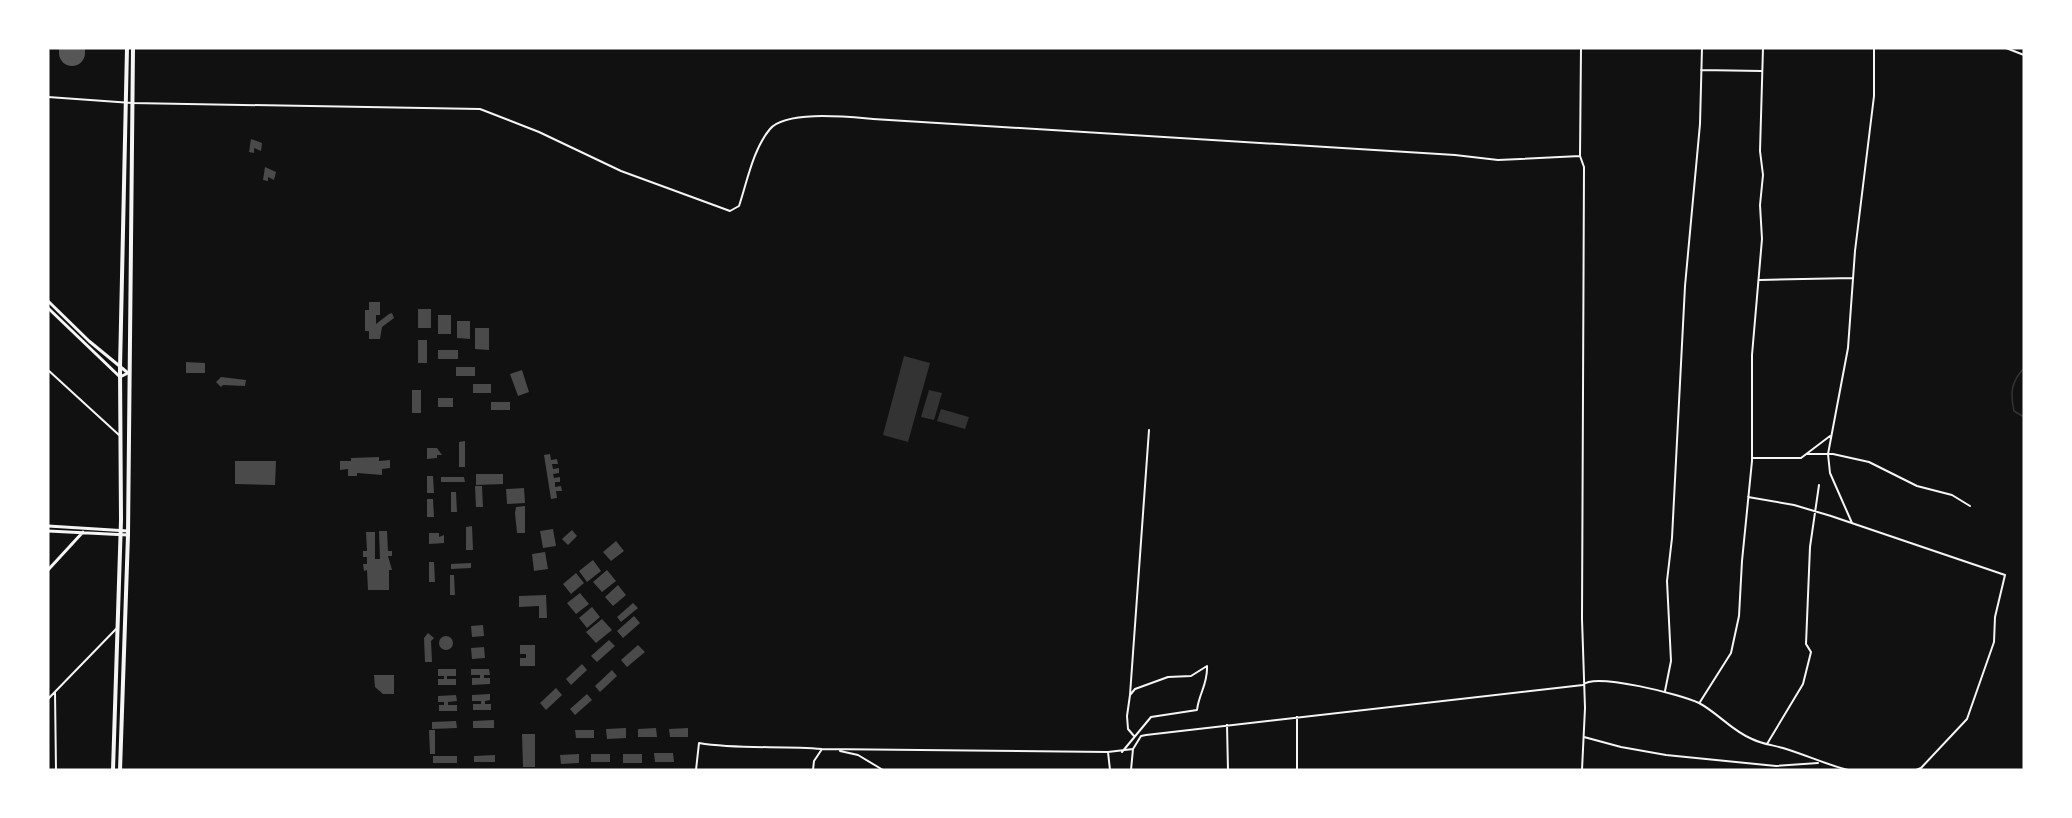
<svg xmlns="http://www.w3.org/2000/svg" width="2072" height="818" font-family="Manrope,sans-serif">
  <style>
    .water { fill: #333 }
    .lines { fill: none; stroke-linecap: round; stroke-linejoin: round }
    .stream { stroke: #333; stroke-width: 1.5 }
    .runway { stroke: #565656; stroke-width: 26 }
    .building { fill: #4a4a4a }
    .minor { stroke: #f5f5f5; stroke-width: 2 }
    .tertiary { stroke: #f5f5f5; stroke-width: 3 }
    .secondary { stroke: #f5f5f5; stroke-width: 3 }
    .trunk { stroke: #f5f5f5; stroke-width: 4 }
  </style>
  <rect width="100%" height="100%" fill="#111"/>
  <!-- water -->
  <path class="water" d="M904,356L930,363L908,442L883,435Z
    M929,390L942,393L934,420L921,417Z
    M941,409L969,417L965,429L937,421Z"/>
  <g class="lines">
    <!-- stream -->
    <path class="stream" d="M2024,368C2011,382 2010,393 2014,411L2024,417"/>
    <!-- runway -->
    <path class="runway" d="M72,53V48"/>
  </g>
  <!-- building -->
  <path class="building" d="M251,139L262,143L261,151L254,148V153L249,152Z
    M265,167L276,172L274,180L268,177V181L263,180Z
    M369,302H380V315H376V324L389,314L392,313L394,318L382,327L380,339H369V331H365V310H369Z
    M418,309H431V328H418Z
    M438,315H451V334H438Z
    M457,321H470V339L457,338Z
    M475,328H489V350L475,349Z
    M418,340H427V363H418Z
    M438,350H458V359H438Z
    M186,362L205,363V373H186Z
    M456,367H475V376H456Z
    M522,370L529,392L518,396L510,374Z
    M221,377L246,380L245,386L223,385L221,387L216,382Z
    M473,384H491V393H473Z
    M412,390H421V413H412Z
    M438,398H453V407H438Z
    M491,402H510V410H491Z
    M465,441V467H459V442Z
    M427,448H437L442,455H437V458L427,459Z
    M550,454L551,460L557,459L558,464H552L553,469L559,468V473L553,474L554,478L560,477V482H555V487L561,486L562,491H556L557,498L551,499L544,455Z
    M379,457V461L390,460V468L382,469V475L357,473V476H348V469L340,470V461H351V458Z
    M235,461H276L275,485L235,484Z
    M476,474H503V484L476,485Z
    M427,476H433L434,493H427Z
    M441,477H464L465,482H441Z
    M475,486H482L483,507H476Z
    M524,488L525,503L507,504L506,489Z
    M451,492H456L457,512H451Z
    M427,499H433L434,517H427Z
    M525,506V533H517L515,513L516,507Z
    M472,526L473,550H466V527Z
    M553,529L556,546L543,548L540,531Z
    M572,530L577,536L568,545L562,539Z
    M379,531H387L388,551H392V556H388L392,570H389V590H368L367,570L364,571L363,564H367V557H363V551H367L366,532H375V559H380Z
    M429,533H439V537L444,535V543L429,544Z
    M616,541L624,551L611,561L603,552Z
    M545,552L548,569L534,571L532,554Z
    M593,560L601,571L587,582L579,571Z
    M429,562H434L435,582H429Z
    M471,563V568L451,569V564Z
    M607,570L616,581L602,592L593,582Z
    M576,573L584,583L571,594L563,584Z
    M450,575H454L455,595H450Z
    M618,585L626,595L613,606L605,597Z
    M580,593L589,604L576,614L567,603Z
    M546,595L547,618H539V606L519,607V596Z
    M633,603L638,608L621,622L617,617Z
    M592,607L600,617L587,628L579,618Z
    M634,616L640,623L623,638L617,631Z
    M602,619L612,630L596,643L586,632Z
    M483,625L484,636L472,637L471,626Z
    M428,633L434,638L431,641L432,662H425L424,638Z
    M439 643a7 7 0 1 1 14 0a7 7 0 1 1-14 0Z
    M609,640L615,646L597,662L591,656Z
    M520,645H535V666H520V658H526V654H520Z
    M638,645L645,652L627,667L621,660Z
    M484,647L485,658L472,659L471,648Z
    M582,664L587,670L571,685L566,679Z
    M438,669H456V676H447V679H456V685H438V679H444V676H438Z
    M471,669H489L490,675H484V678H490V684L472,685V678H480V675H471Z
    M612,670L617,676L600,692L595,686Z
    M374,675H394V694H383L375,687Z
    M556,688L562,695L546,710L540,703Z
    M490,694V700L485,701V704H491V710H473V704H481V701H472V695Z
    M587,694L592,700L575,715L570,709Z
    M456,695L457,701L448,702V705H457V711H439V705H444V702H438V696Z
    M494,720V728H473V721Z
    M456,721L457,728L432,729V722Z
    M626,728V738L607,739L606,729Z
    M656,728L657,737H638V729Z
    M688,728V737H670L669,729Z
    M429,730H435V754H430Z
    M575,730H594V738H576Z
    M522,734H535V767H523Z
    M654,753H673L674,762H655Z
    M579,754V763L561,764L560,755Z
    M591,754H610V762H591Z
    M623,754H642V763H623Z
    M495,755V762H474V756Z
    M433,756H457V763H433Z"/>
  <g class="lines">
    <!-- minor -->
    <path class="minor" d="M2006,48L2024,55
      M1701,70L1761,71
      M48,97L132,103L480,109L539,132L621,171L730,211L739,206C747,182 753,149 770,129C786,110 849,117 873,119L1455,155L1498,160L1580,156L1584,167L1582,619L1585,708L1582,770
      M1580,156L1581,48
      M1760,280L1853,278
      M48,370L119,435
      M1807,454H1833L1869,462L1917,486L1952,495L1970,506
      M1753,458H1801L1830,436
      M1748,497L1794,505L1831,516L2005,575L1995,617L1994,642L1967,719L1921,768L1916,770
      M1852,523L1830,473L1828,454L1848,348L1855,251L1874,96V48
      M1665,691L1671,661L1667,581L1672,538L1685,286L1700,124L1702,48
      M55,692L56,770
      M1130,695L1149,430
      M48,699L117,628
      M1700,702L1731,653L1739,616L1742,561L1752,461V355L1762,239L1760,205L1763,175L1760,151L1763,48
      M1227,725L1228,770
      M1584,737L1621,747L1666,755L1776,766L1818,763
      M1767,744L1803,684L1811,652L1806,644L1810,547L1819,485
      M840,751L858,755L883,770
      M1108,752L1110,770
      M1122,752L1151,717L1197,710C1199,693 1208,684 1207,666L1191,676L1168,677L1135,689L1130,695L1127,716L1128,729L1134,736
      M696,770L699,743C740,750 781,745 822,749L1108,752L1133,749
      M813,770L814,761L822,749
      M1131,770L1133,749L1141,736L1146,735L1583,685C1594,672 1683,695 1699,703C1718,713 1732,731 1752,739C1762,744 1773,745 1783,748C1806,755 1825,764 1848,770
      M1297,770V717"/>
    <!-- tertiary -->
    <path class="tertiary" d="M48,526L128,531
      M48,531L128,535
      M48,570L83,532"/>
    <!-- secondary -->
    <path class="secondary" d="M48,301L89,341L128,373
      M48,308L120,377L128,373"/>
    <!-- trunk -->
    <path class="trunk" d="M113,770L121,520L120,368L127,48
      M120,770L128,535L133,48"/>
  </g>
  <!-- border -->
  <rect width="2072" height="818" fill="none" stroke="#ffffff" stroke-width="99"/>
</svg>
